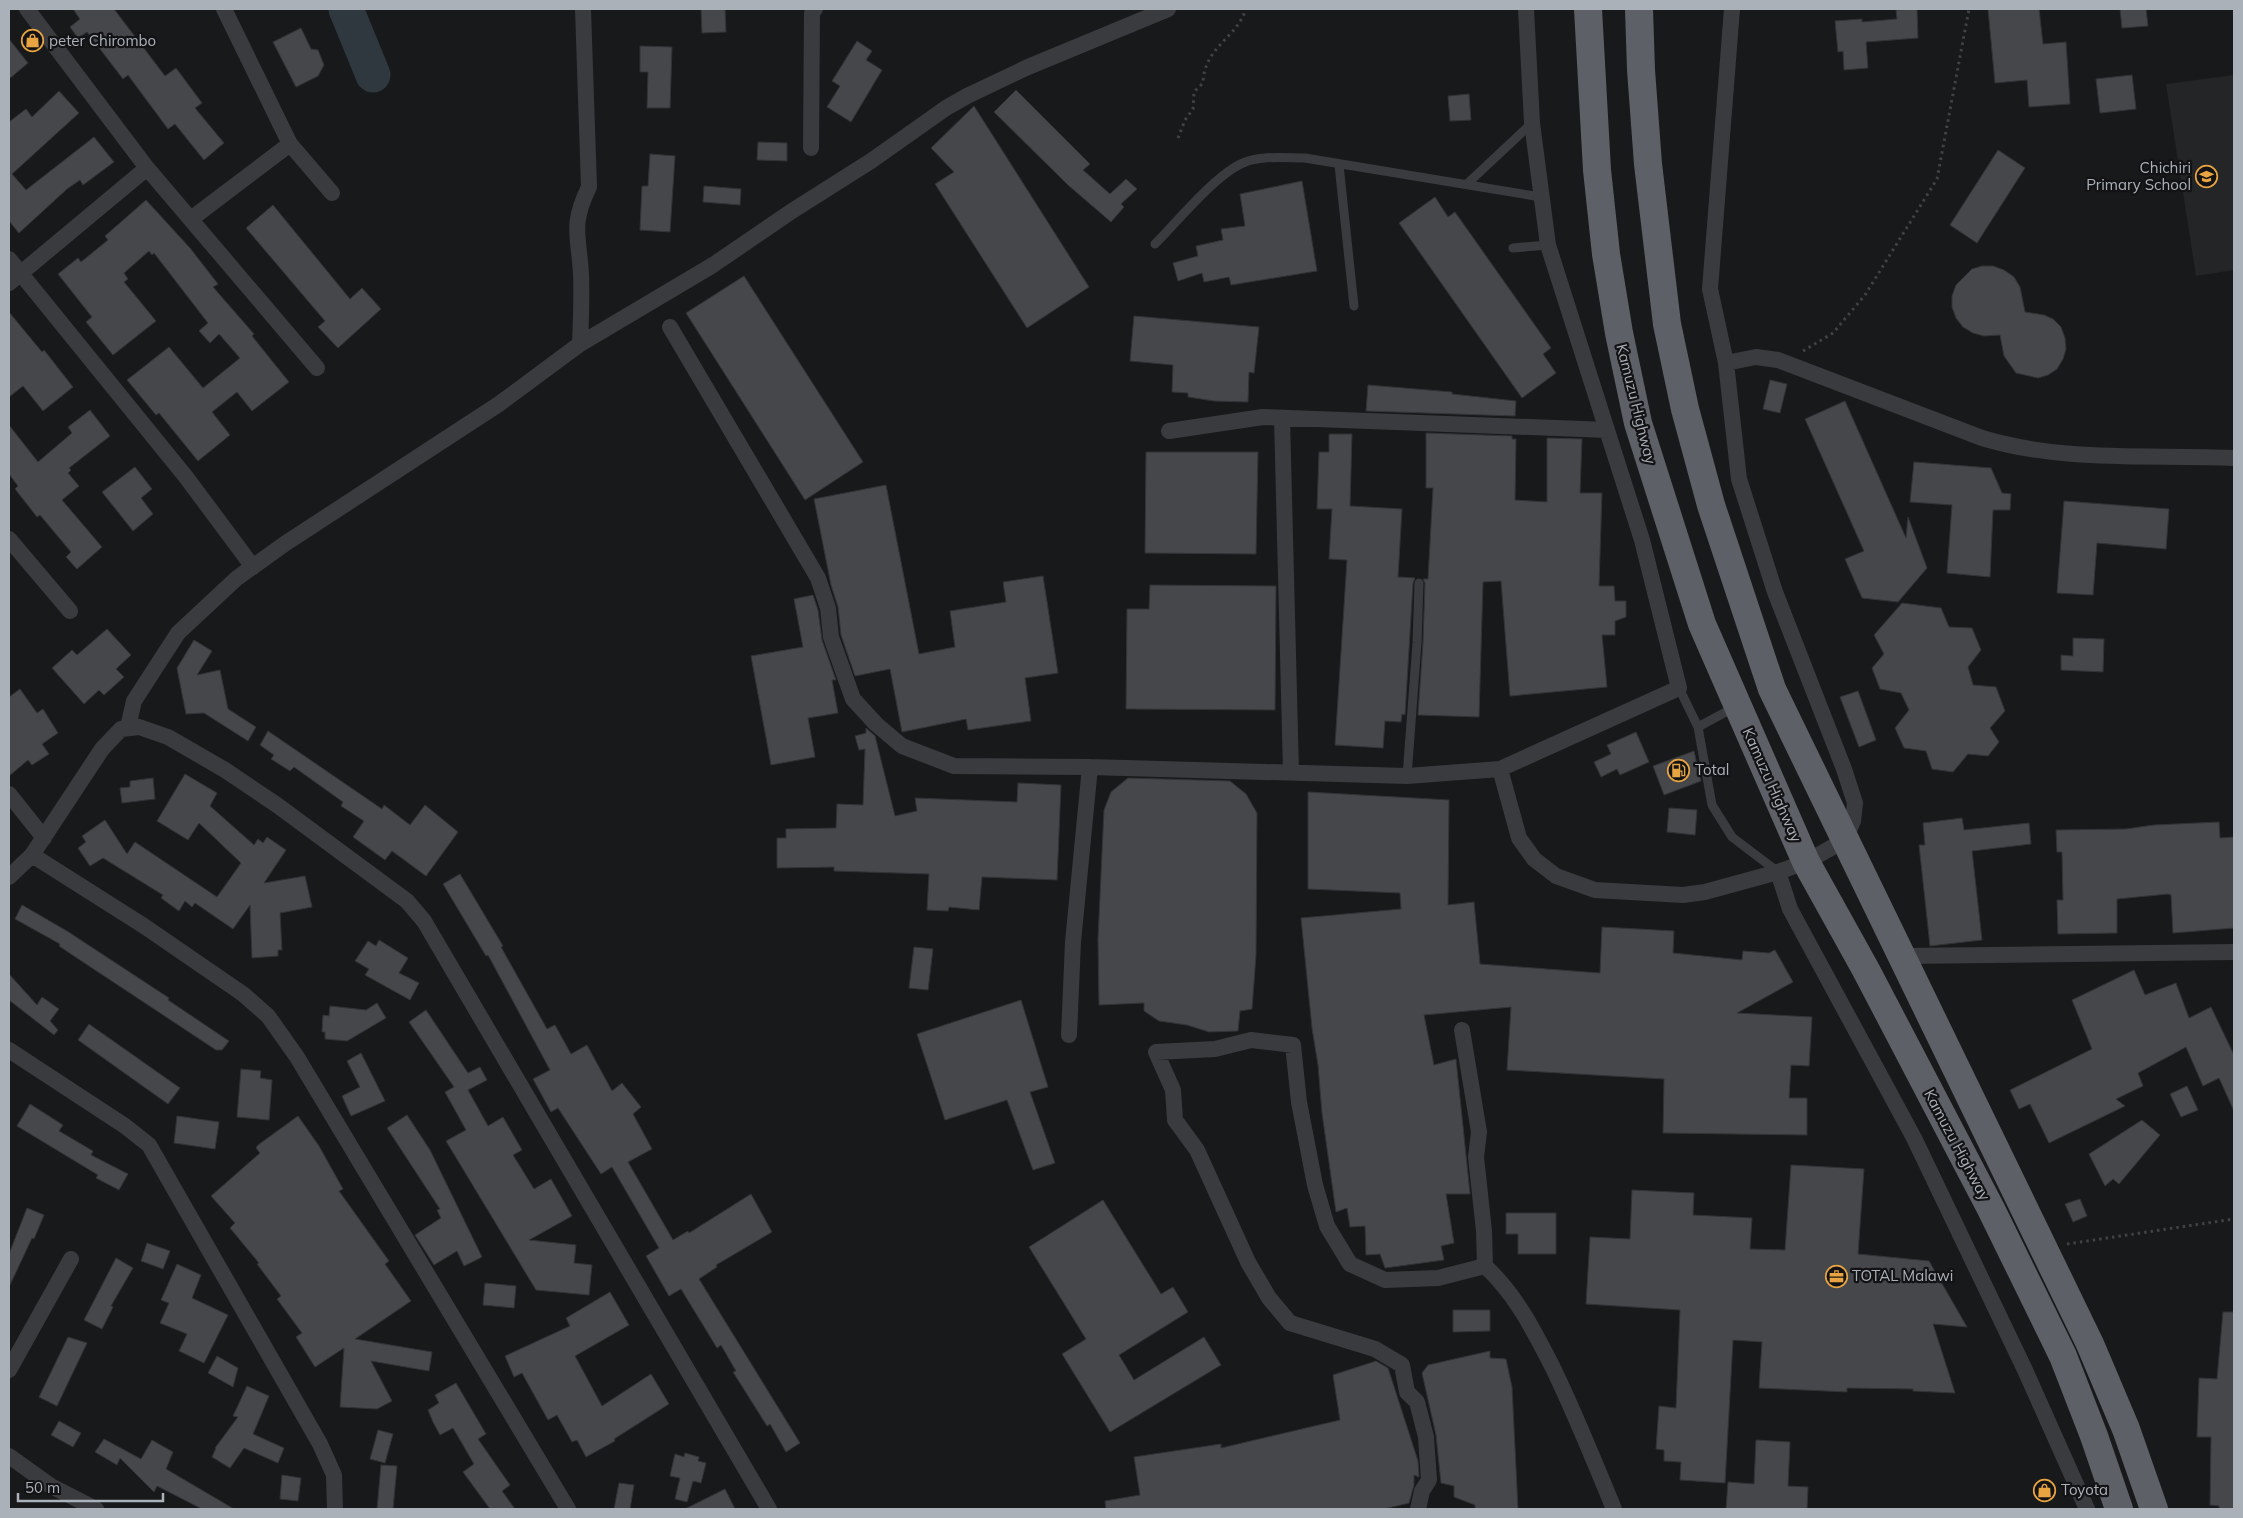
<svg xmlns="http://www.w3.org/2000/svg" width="2243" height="1518" font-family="Mulish,sans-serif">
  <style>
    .built { fill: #242527 }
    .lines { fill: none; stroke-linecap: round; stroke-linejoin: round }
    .river { stroke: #2f383e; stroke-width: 35 }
    .building { fill: #45474a; stroke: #323336 }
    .path { stroke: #404246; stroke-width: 3; stroke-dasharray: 2.5 4; stroke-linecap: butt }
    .service { stroke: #3a3b3f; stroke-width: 9 }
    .minor { stroke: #3a3b3f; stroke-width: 16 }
    .trunk { stroke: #5e6067; stroke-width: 28 }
    .labels { text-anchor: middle; stroke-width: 4.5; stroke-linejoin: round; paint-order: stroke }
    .poi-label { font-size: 15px; fill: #abb1b9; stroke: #131315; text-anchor: start }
    .street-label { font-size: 15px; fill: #abb1b9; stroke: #131315 }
  </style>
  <rect width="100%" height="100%" fill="#18191a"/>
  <!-- built -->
  <path class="built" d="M2234,75V270L2196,276L2166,84Z"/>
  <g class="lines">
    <!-- river -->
    <path class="river" d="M346,9L373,75"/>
  </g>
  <!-- building -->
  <path class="building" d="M73,9H114L165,76L176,68L202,103L195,108L224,143L204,160L175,124L168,129L128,75L123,79L87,32L78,38L70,27L80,19Z
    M701,9H725L726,32L702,33Z
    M1917,9L1918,38L1866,42L1868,68L1844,70L1843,51L1838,52L1835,21L1862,19V22L1897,19L1896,10Z
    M1988,9H2039L2043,44L2066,42L2070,104L2029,107L2027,80L1995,83Z
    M2120,9H2146L2148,26L2122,28Z
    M301,28L311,49L318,50L324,65L318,76L296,87L273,42Z
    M9,39L28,63L9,79Z
    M857,41L872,51L866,60L882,70L851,122L827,107L840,86L832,81Z
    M640,46L672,47L670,108H647L648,72H640Z
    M2132,75L2136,109L2100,113L2096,79Z
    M1016,90L1090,164L1083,170L1110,194L1126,179L1137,189L1121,204L1124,207L1111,222L1068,185L994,112Z
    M59,91L79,113L12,174L26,190L94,137L114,162L83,185L80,180L67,189L19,233L9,221V122L26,109L32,117Z
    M1469,94L1471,120L1450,121L1448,96Z
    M974,106L1089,287L1027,328L935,184L954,172L931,148Z
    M758,142L787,143V161L757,160Z
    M1998,150L2025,168L1977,243L1950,225Z
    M650,154L675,156L670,232L640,230L642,186H648Z
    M1302,181L1317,271L1231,285L1229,277L1204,282L1202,273L1178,281L1173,263L1198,256L1196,246L1223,240L1221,229L1245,226L1240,194Z
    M704,186L741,189L740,205L703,202Z
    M1435,197L1448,217L1455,212L1551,348L1543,354L1556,373L1522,398L1399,223Z
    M146,200L190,248L218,284L213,287L254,334L252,336L289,382L252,411L237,392L212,412L230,435L198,461L159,413L156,415L127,380L169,347L203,388L240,358L219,334L210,343L199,331L208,323L154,253L152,255L149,251L124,273L128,279L124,282L156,321L113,355L86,322L92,317L58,274L78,258L81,262L108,240L105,236Z
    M273,205L350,299L362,288L381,309L338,348L318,327L325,321L246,228Z
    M1982,266H1993L2004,270L2014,277L2020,287L2025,312L2044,315L2053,319L2061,327L2065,338L2066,349L2063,359L2057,369L2048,375L2038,378L2016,373L2004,356L2000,335L1984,336L1973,333L1963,327L1956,318L1952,307V296L1956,285L1972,269Z
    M744,276L863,462L805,500L686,313Z
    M9,312L42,352L44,350L73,387L43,411L23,386L9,397Z
    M1134,316L1259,327L1254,373L1249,372L1248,402L1214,401L1188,397V393L1172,392L1173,365L1130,361Z
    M1770,380L1787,384L1780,413L1763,409Z
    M1368,385L1452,392V394L1516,401L1515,416L1366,411Z
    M1845,401L1906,538L1908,517L1927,568L1898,602L1862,598L1845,559L1864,551L1805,419Z
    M90,410L110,436L69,468L71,470L68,473L79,486L62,500L102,547L77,569L66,557L71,552L40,515L37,517L15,489L18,486L9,474V425L38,462L72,433L68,427Z
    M1426,433L1512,436V439H1516L1515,500L1547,502V438L1582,439L1580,493H1602L1599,586H1614L1615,601H1626V617L1615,621V635H1602L1607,687L1510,696L1501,581L1483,582L1479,717L1418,715L1423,643L1425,583L1423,579H1428L1433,488H1426Z
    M1329,434H1352L1350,506L1402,509L1398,577L1415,578L1413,583L1405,715L1402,714L1401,722L1385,721L1383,748L1335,745L1347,560L1329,559L1332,509H1317L1319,452H1329Z
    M1146,452H1258L1256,554L1145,553Z
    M1914,462L1991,468L2002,493L2011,494L2010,510H1993L1990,577L1947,573L1952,505L1910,502Z
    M135,467L152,489L141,498L153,514L133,531L102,492Z
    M886,485L919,654L955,647L950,611L1006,602L1003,582L1043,576L1058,673L1025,678L1031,721L968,730L966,719L902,732L890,669L855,676L841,635L838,607L831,585L814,499Z
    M2064,501L2169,509L2166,549L2097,543L2093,595L2057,593Z
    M1150,585L1276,586L1275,710L1126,709L1127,609H1149Z
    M813,595L818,610L822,640L836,680H832L838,713L808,718L815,757L771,765L751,656L803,647L794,599Z
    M1902,603L1941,608L1949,627L1972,628L1981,650L1968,667L1973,685L1996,687L2005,711L1990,728L1999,742L1988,756L1968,754L1953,772L1932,769L1926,751L1904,748L1895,728L1909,710L1901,693L1880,689L1872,668L1884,654L1874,635Z
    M107,629L131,655L116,669L124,677L104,695L99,690L84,704L52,668L72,650L77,655Z
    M2073,638L2104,639L2103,672L2061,670V655L2073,656Z
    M194,640L212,651L197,675L220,670L228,709L256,727L248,741L204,713L186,714L177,668Z
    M20,689L37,713L43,709L58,733L42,744L49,754L32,765L28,760L9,776V697Z
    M1858,691L1876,740L1859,747L1840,697Z
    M866,728L875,736L895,816L917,811L915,798L1017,802L1018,783L1061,785L1057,880L982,877L979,910L949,907L948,911L927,910L929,874L834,871V867L777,868V838H786V829L836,828L837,804L863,805L865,749L859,750L855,736L866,733Z
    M268,731L382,809L384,805L410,825L425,805L458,832L426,876L392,851L385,860L353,837L364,821L341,806L343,802L294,767L290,771L271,759L274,755L260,745Z
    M1636,732L1649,762L1620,775L1617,769L1601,777L1594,762L1611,754L1607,745Z
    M1694,751L1701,781L1664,795L1653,766Z
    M185,774L217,793L210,806L254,845L258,839L263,843L267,837L286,850L264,883L305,876L312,907L280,913L282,950H278V956L252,958L250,905L233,929L195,903L192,907L185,901L179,911L161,898L163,895L103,858L90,866L78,848L86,842L82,836L105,820L127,854L135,842L217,897L241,863L199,823L188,840L157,821Z
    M153,778L155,799L122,803L120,788L130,787V781Z
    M1128,778L1230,781L1246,794L1257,813L1256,955L1252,1009L1240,1011L1238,1031L1209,1032L1187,1025L1159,1021L1144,1011V1003L1099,1005L1098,939L1104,810L1111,792Z
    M1308,792L1449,800L1448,905L1474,902L1480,964L1600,973L1602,927L1674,931L1673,953L1742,960L1743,951L1769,953L1775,950L1793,982L1737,1013L1812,1017L1809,1066L1791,1065L1789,1098H1807V1135L1663,1133L1664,1079L1507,1070L1511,1007L1424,1015L1434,1065L1456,1059L1470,1194H1446L1454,1243L1441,1246L1444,1260L1385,1268L1380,1254L1366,1255L1365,1226L1350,1227L1347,1208L1336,1212L1322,1113L1318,1065L1312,1028L1301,918L1401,909L1400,893L1308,889Z
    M1669,808L1697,810L1695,835L1667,832Z
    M1962,818L1964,830L2029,823L2031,844L1972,851L1982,940L1930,946L1919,845H1925L1923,823Z
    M2219,822L2220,838L2234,837V928L2173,933L2171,895L2168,894L2117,899V933L2058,934L2057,900H2063L2062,852H2057L2056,830L2126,829L2154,825Z
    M460,874L503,946L501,947L547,1029L555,1025L571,1054L587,1045L612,1091L622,1083L641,1107L633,1114L652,1149L628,1162L673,1240L688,1231L689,1233L751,1194L772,1232L716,1265L717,1267L699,1279L800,1443L786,1452L770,1424L767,1426L733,1372L736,1371L721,1345L717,1348L681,1289L669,1296L646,1256L659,1248L612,1167L601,1174L558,1108L551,1112L533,1079L550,1070L488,955L486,956L443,884Z
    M22,905L67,931L169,998L168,1000L229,1041L222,1050H216L86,964L59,946L60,944L15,919Z
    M379,940L408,958L399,973L419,983L410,1000L365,975L369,969L355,961L368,941L376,946Z
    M914,947L933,949L928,990L909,988Z
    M2134,970L2145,995L2176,983L2189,1018L2211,1007L2234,1055V1111L2219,1078L2203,1086L2186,1047L2138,1073L2143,1086L2116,1099L2125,1106L2049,1143L2030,1104L2019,1109L2010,1090L2092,1049L2072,1000Z
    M9,974L37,1005L42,997L59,1009L50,1021L58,1030L54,1035L9,1000Z
    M1021,1000L1048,1087L1030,1092L1055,1163L1033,1170L1007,1100L945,1120L917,1034Z
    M377,1003L386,1018L347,1041L325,1039V1032H322L323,1015L329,1016L330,1006L366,1010Z
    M426,1010L468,1073L480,1067L487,1080L468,1090L488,1126L503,1117L522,1150L513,1155L534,1189L551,1179L572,1216L529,1240L576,1245L574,1263L592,1265L589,1295L536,1290L446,1141L466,1130L445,1092L454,1087L409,1022Z
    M89,1024L180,1088L168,1104L78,1040Z
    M361,1053L385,1101L351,1116L342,1096L360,1087L347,1061Z
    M241,1069L261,1071L260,1078L272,1080L269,1120L237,1117Z
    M2187,1086L2198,1110L2181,1117L2170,1094Z
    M30,1104L63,1125L59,1131L93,1151L91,1155L128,1174L119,1190L96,1178L98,1175L17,1126Z
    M407,1115L430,1150L482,1257L464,1266L457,1251L434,1265L415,1235L441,1218L437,1210L440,1209L387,1128Z
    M177,1116L219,1122L215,1149L174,1143Z
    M298,1116L319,1146L343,1189L339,1191L389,1261L385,1264L411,1301L355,1339L432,1352L429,1371L371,1361L392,1401L377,1409L340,1407L344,1348L315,1367L296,1337L302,1333L277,1299L281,1296L257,1264L259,1263L230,1228L235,1223L211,1196L260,1153L256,1148L258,1145Z
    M2142,1120L2160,1135L2119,1184L2113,1179L2105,1186L2089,1154Z
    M1791,1165L1864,1169L1858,1254L1929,1261L1967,1327L1933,1324L1955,1393L1913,1391V1389L1847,1388V1392L1759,1388L1762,1342L1733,1340L1725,1483L1680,1480L1681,1462L1664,1461V1450L1656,1449L1659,1406L1676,1408L1680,1310L1586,1304L1590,1237L1630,1239L1632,1190L1694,1193L1693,1215L1752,1218L1750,1249L1785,1250Z
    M2080,1199L2087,1216L2073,1222L2065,1204Z
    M1103,1200L1161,1294L1173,1287L1188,1312L1119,1355L1134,1380L1204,1337L1221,1365L1110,1432L1062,1354L1086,1339L1029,1247Z
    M27,1208L44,1215L34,1239L32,1238L10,1285L9,1254Z
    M1506,1213H1556V1254H1518V1234H1506Z
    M147,1243L170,1251L163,1269L141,1261Z
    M116,1258L133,1268L111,1306L113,1307L102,1329L84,1320Z
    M177,1264L201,1275L192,1298L228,1315L204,1363L179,1351L187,1334L160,1323L169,1303L161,1300Z
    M485,1283L516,1286L514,1308L483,1305Z
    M610,1292L629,1325L575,1356L602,1406L651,1374L669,1404L614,1439L615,1441L586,1457L577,1440L572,1442L557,1415L548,1420L522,1373L514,1377L505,1356L570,1326L566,1318Z
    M1453,1310H1490V1331L1453,1332Z
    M2223,1312H2234V1509H2219V1506L2210,1505L2211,1437H2197L2199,1378L2217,1379Z
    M68,1337L87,1343L57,1406L39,1397Z
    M1490,1351V1358L1506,1359L1512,1387L1518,1509H1475V1505L1454,1497V1486L1441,1483L1436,1435L1422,1373L1428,1365Z
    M217,1356L238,1368L233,1387L208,1373Z
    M1376,1361L1388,1368L1418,1461L1419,1477L1414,1475V1485L1409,1503L1384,1509H1106L1105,1501L1140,1495L1134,1457L1221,1444V1448L1340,1420L1333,1375Z
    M456,1383L486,1434L478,1439L510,1485L502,1491L515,1509H490L463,1472L474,1464L453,1428L440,1435L433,1422L428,1410L439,1403L435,1395Z
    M247,1386L269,1396L253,1434L284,1448L278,1463L244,1448L230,1468L212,1457L216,1448H215L238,1417L233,1416Z
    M59,1421L81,1433L73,1447L51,1435Z
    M378,1430L393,1434L385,1463L370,1459Z
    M104,1439L141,1459L152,1440L173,1452L166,1469L234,1509H202L157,1486L154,1492L120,1458L117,1465L95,1452Z
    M1756,1440L1790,1442L1788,1486L1808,1487L1807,1509H1726L1728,1482L1754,1484Z
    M685,1453L699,1457L698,1461L706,1463L701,1483L693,1481L687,1502L675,1499L680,1478L670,1476L675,1454L684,1457Z
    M381,1465L397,1466L393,1509H377Z
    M282,1475L301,1478L298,1501L280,1499Z
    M619,1483L634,1485L630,1509H614Z
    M725,1489L735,1509H685Z"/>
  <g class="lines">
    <!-- path -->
    <path class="path" d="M1178,138L1185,120L1193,109L1194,92L1203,83C1204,47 1236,39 1246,9
      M1803,351L1833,333L1865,295L1937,179L1969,9
      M2067,1244L2234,1219"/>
    <!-- service -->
    <path class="service" d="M1339,165L1354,306
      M1468,183L1532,123
      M1155,244C1178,221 1215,175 1243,163C1261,155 1286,158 1305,158L1541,197
      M1513,248L1548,245
      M1679,688L1698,727L1712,805L1732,837L1778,872
      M1698,727L1735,707
      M1407,776L1417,643L1419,583"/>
    <!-- minor -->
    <path class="minor" d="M27,9L147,168L317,368
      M224,9L290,144L332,193
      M1732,9L1710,289L1726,363L1739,479L1775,592L1844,769L1855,803L1853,821L1845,840L1806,862L1778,872L1790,909L1914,1138L2025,1370L2087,1509
      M811,148L812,13L815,9
      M191,219L290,144
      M9,259L186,477L253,567
      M9,283L147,168
      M670,327L818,578L828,608L831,637L853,699L876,724L902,746L954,766L1090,767L1407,776L1500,769L1679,688L1642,540L1548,245L1532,123L1526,9
      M580,344C581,321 582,297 581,274C579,235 570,226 589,187L583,9
      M1726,363L1756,357L1778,360L1982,438C2065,463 2150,454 2234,458
      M1282,418L1291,772
      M1169,431L1263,417L1607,430
      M9,539L70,611
      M128,727L134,701L178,633L237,578L286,543L499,404L580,344L713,265L792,211L871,161L946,108L967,96L1028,67L1168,9
      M1500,769L1519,838L1534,859L1556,876L1595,890L1683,895L1705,892L1778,872
      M9,794L44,838
      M32,855L144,926L243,994L268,1016L297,1057L568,1509
      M9,877L32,855L102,749L121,729L139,727L168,737L225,770L277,805L407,901L424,921L769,1509
      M1904,956L2234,952
      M1462,1030L1479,1132L1476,1157L1484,1231L1485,1266
      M1069,1035L1073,942L1090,767
      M9,1050L125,1126L149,1145L320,1444L334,1475L335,1509
      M9,1370L71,1259
      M9,1456L51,1486L96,1509
      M1418,1509L1422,1491L1429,1480L1426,1437L1417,1402L1407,1392L1402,1365L1375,1349L1290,1323L1269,1298L1248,1262L1197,1150L1175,1120L1173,1090L1156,1052L1215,1049L1251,1040L1293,1045L1299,1102L1315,1185L1327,1226L1350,1264L1385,1280L1438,1278L1485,1266C1516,1295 1533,1329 1552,1366C1575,1413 1594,1461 1614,1509"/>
    <!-- trunk -->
    <path class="trunk" d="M1588,9L1597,170L1606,254L1619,333L1638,423L1702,624L1806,862L1866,970L1991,1209L2063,1356L2094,1436L2119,1509
      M1639,9L1641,70L1648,164L1667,324L1685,409L1711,505L1772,689L2090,1344L2126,1429L2154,1509"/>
  </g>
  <!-- icons -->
  <defs>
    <symbol id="shop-ring" viewBox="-11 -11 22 22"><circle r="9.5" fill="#131315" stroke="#e9a442" stroke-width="1.5"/><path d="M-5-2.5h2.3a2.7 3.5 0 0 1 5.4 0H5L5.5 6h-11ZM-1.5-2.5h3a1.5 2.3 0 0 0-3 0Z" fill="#e9a442"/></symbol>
    <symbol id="school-ring" viewBox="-11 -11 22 22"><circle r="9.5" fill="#131315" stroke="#e9a442" stroke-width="1.5"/><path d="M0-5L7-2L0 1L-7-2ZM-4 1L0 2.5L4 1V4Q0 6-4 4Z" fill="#e9a442"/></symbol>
    <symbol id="fuel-ring" viewBox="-11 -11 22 22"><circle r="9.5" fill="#131315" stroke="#e9a442" stroke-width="1.5"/><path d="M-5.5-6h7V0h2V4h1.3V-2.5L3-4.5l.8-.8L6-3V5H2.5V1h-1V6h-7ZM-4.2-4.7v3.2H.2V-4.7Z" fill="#e9a442"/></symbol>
    <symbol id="office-ring" viewBox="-11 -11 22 22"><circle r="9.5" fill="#131315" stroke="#e9a442" stroke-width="1.5"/><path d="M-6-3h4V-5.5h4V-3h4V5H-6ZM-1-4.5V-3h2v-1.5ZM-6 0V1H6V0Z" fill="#e9a442"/></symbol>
  </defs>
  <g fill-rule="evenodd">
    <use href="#shop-ring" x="20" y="28" width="25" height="25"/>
    <use href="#school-ring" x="2194" y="164" width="25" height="25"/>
    <use href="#fuel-ring" x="1666" y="758" width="25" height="25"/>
    <use href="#office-ring" x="1824" y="1264" width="25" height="25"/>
    <use href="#shop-ring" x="2032" y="1478" width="25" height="25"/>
  </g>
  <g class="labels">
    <!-- poi labels -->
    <g class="poi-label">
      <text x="49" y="46">peter Chirombo</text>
      <text x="2191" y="173" text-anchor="end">Chichiri<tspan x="2191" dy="17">Primary School</tspan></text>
      <text x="1695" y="775">Total</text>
      <text x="1852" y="1281">TOTAL Malawi</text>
      <text x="2061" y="1495">Toyota</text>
    </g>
    <!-- street labels -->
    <g class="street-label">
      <text transform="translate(1636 404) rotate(76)" y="5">Kamuzu Highway</text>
      <text transform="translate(1772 785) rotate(66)" y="5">Kamuzu Highway</text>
      <text transform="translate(1957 1145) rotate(62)" y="5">Kamuzu Highway</text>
    </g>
  </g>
  <!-- border -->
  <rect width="2243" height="1518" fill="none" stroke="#abb1b9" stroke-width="20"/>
  <!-- scale -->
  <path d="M18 1493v8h145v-8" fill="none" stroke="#abb1b9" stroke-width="2.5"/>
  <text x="25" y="1493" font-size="15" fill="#abb1b9" stroke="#131315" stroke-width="4" paint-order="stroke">50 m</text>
</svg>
